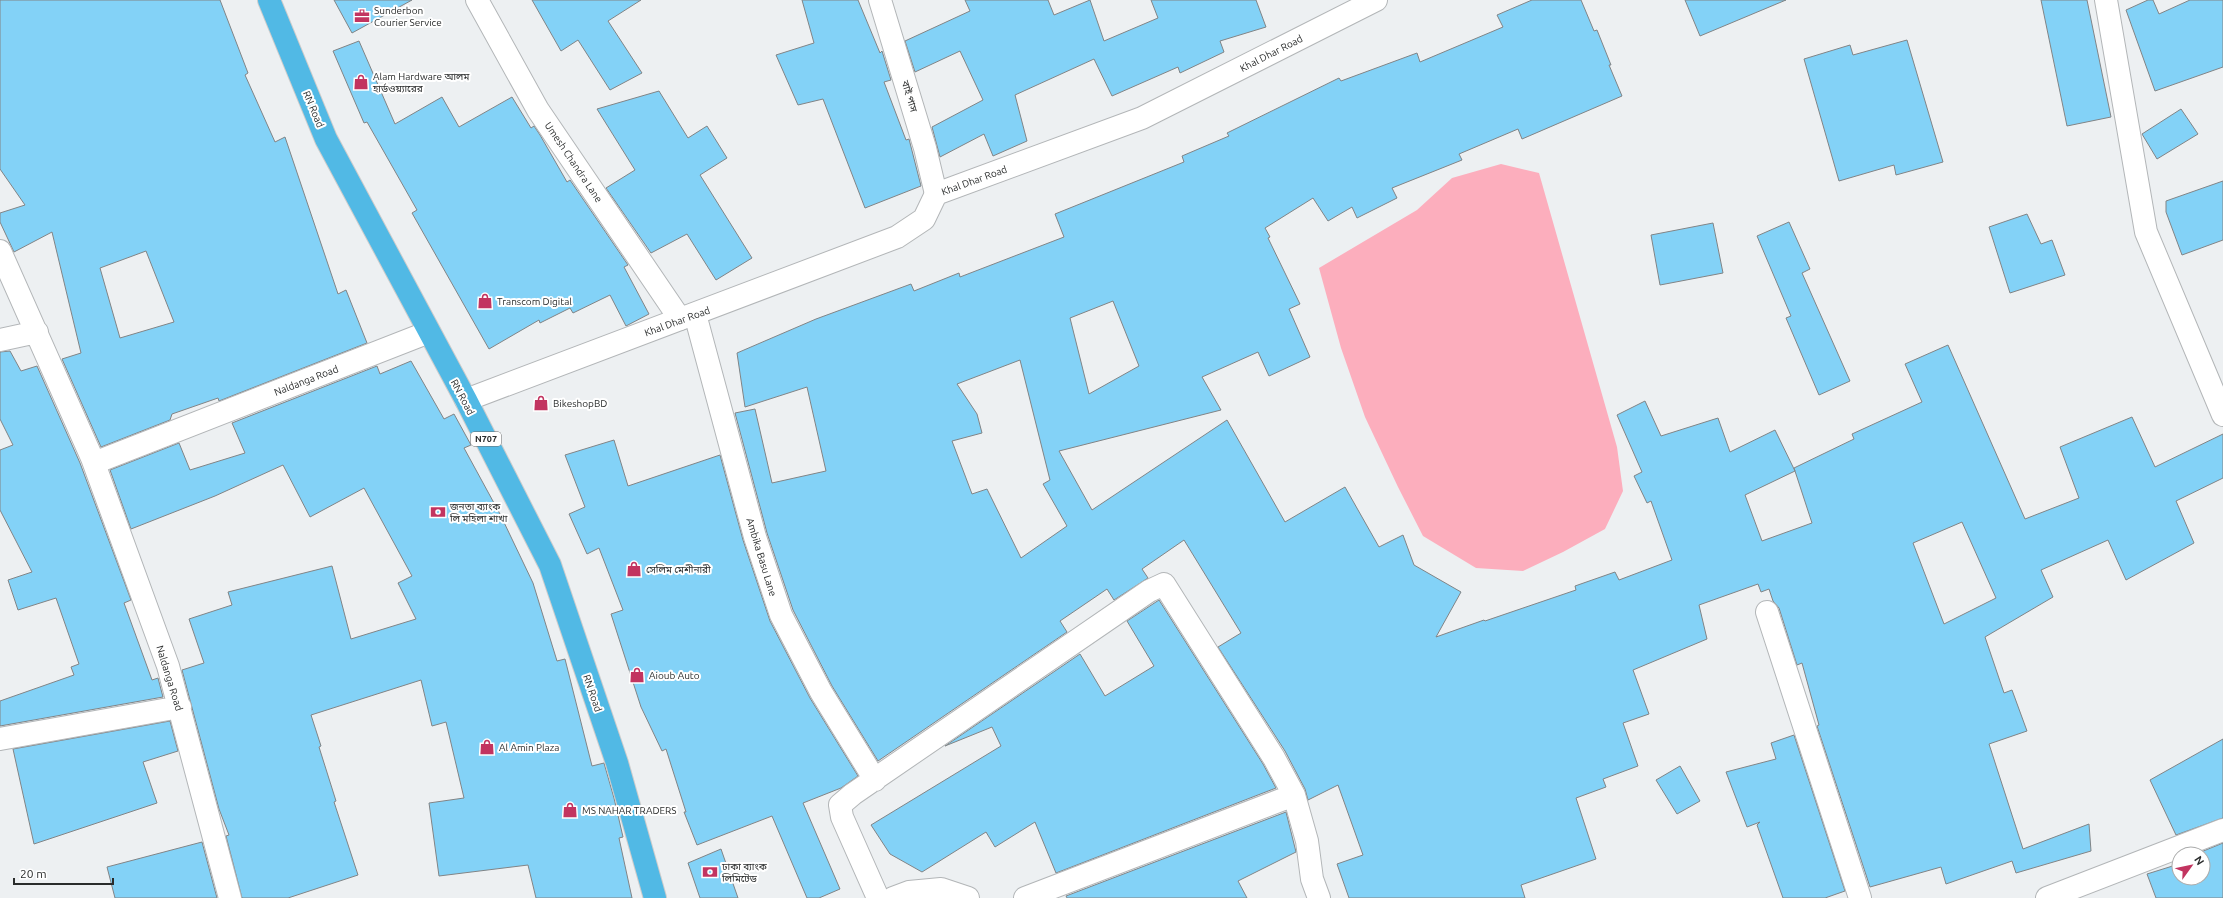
<svg xmlns="http://www.w3.org/2000/svg" width="2223" height="898" viewBox="0 0 2223 898" font-family="Ubuntu,'Noto Sans Bengali',sans-serif">
	<rect width="100%" height="100%" fill="#edf0f2"/>
	<path fill="#fcaebd" d="M 1501,164 L 1539,173 L 1617,447 L 1623,491 L 1605,529 L 1563,552 L 1523,571 L 1476,568 L 1423,536 L 1398,487 L 1365,417 L 1341,348 L 1319,268 L 1417,210 L 1452,178 Z"/>
	<path fill="#83d2f7" stroke="#818486" fill-rule="evenodd" d="M 0,0 L 220,0 L 248,73 L 245,75 L 275,142 L 285,137 L 338,294 L 346,290 L 367,343 L 219,401 L 218,398 L 172,414 L 170,420 L 101,447 L 62,359 L 81,353 L 52,232 L 14,252 L 0,222 L 0,213 L 25,205 L 0,169 ZM 146,251 L 174,322 L 120,338 L 100,268 Z
		M 334,0 L 412,0 L 352,33 Z
		M 532,0 L 641,0 L 608,21 L 642,73 L 610,90 L 578,40 L 561,51 Z
		M 802,0 L 858,0 L 880,53 L 882,51 L 891,80 L 884,82 L 906,140 L 909,139 L 921,186 L 865,208 L 823,99 L 798,105 L 776,55 L 814,43 Z
		M 965,0 L 1048,0 L 1054,15 L 1090,0 L 1104,41 L 1158,18 L 1151,0 L 1256,0 L 1266,27 L 1220,41 L 1224,52 L 1180,73 L 1178,67 L 1112,96 L 1094,59 L 1015,95 L 1027,141 L 993,156 L 984,134 L 940,157 L 932,127 L 983,100 L 960,51 L 915,72 L 905,41 L 970,11 Z
		M 1532,0 L 1581,0 L 1594,31 L 1597,30 L 1611,65 L 1609,65 L 1622,96 L 1522,139 L 1518,129 L 1459,154 L 1462,160 L 1392,188 L 1397,198 L 1357,218 L 1352,207 L 1328,221 L 1313,198 L 1265,228 L 1270,237 L 1268,238 L 1300,304 L 1289,309 L 1310,357 L 1269,376 L 1258,352 L 1202,377 L 1221,410 L 1059,451 L 1092,510 L 1227,420 L 1285,522 L 1345,487 L 1379,547 L 1403,535 L 1414,565 L 1461,592 L 1436,637 L 1484,620 L 1485,621 L 1576,590 L 1575,586 L 1615,572 L 1619,580 L 1672,560 L 1651,501 L 1647,503 L 1634,476 L 1642,472 L 1617,415 L 1645,401 L 1661,436 L 1718,418 L 1730,452 L 1775,430 L 1795,471 L 1745,495 L 1762,541 L 1812,523 L 1794,468 L 1854,439 L 1852,434 L 1922,402 L 1905,364 L 1948,345 L 2025,519 L 2079,498 L 2060,447 L 2132,417 L 2155,467 L 2223,434 L 2223,478 L 2176,501 L 2194,543 L 2126,580 L 2108,540 L 2041,570 L 2053,597 L 1985,637 L 2004,693 L 2012,690 L 2027,731 L 1989,744 L 2023,849 L 2089,824 L 2091,851 L 2016,873 L 2012,861 L 1946,884 L 1941,867 L 1870,887 L 1817,726 L 1819,725 L 1802,663 L 1797,665 L 1779,608 L 1773,601 L 1769,589 L 1761,592 L 1758,584 L 1699,605 L 1707,639 L 1633,670 L 1649,714 L 1623,723 L 1638,766 L 1603,779 L 1606,787 L 1576,798 L 1596,859 L 1521,885 L 1525,898 L 1349,898 L 1337,864 L 1363,855 L 1338,785 L 1308,800 L 1305,789 L 1285,751 L 1218,647 L 1241,633 L 1184,540 L 1142,569 L 1148,578 L 1114,600 L 1107,589 L 1060,621 L 1067,632 L 878,761 L 832,686 L 793,610 L 767,533 L 735,413 L 755,409 L 772,483 L 826,471 L 807,387 L 745,407 L 737,353 L 816,319 L 911,284 L 914,291 L 959,273 L 960,277 L 1064,237 L 1055,214 L 1184,162 L 1182,156 L 1229,136 L 1227,133 L 1339,78 L 1341,81 L 1417,53 L 1420,62 L 1503,27 L 1497,15 ZM 1113,301 L 1139,366 L 1089,394 L 1070,318 ZM 1020,360 L 1050,480 L 1043,484 L 1067,526 L 1021,558 L 987,489 L 972,494 L 952,441 L 982,433 L 977,414 L 957,384 ZM 1962,522 L 1996,598 L 1944,624 L 1913,543 Z
		M 1685,0 L 1786,0 L 1700,36 Z
		M 2041,0 L 2087,0 L 2111,117 L 2067,126 Z
		M 2148,0 L 2153,0 L 2159,14 L 2190,0 L 2223,0 L 2223,67 L 2155,91 L 2126,10 Z
		M 1907,40 L 1943,162 L 1896,175 L 1894,165 L 1839,181 L 1804,59 L 1850,45 L 1853,55 Z
		M 359,41 L 395,124 L 442,97 L 459,127 L 512,97 L 531,128 L 534,126 L 540,135 L 567,182 L 570,180 L 628,265 L 624,267 L 649,314 L 626,326 L 610,295 L 573,313 L 570,308 L 540,323 L 539,320 L 489,349 L 412,213 L 417,210 L 367,122 L 364,123 L 333,51 Z
		M 659,91 L 688,138 L 707,126 L 727,158 L 700,175 L 752,258 L 716,280 L 687,234 L 651,253 L 606,188 L 635,170 L 597,109 Z
		M 2181,109 L 2198,134 L 2157,159 L 2142,134 Z
		M 2223,181 L 2223,240 L 2182,255 L 2166,212 L 2166,201 Z
		M 2027,214 L 2041,244 L 2052,240 L 2065,275 L 2010,293 L 1989,227 Z
		M 1789,222 L 1810,269 L 1802,273 L 1850,381 L 1819,395 L 1786,318 L 1791,316 L 1757,236 Z
		M 1713,223 L 1723,273 L 1660,285 L 1651,235 Z
		M 10,351 L 21,371 L 37,366 L 80,463 L 131,600 L 124,603 L 152,680 L 158,678 L 163,697 L 0,726 L 0,701 L 74,675 L 71,667 L 79,664 L 56,598 L 18,610 L 8,580 L 32,572 L 0,510 L 0,450 L 13,445 L 0,419 L 0,352 Z
		M 411,361 L 444,419 L 454,414 L 471,445 L 464,448 L 500,514 L 533,583 L 557,661 L 565,659 L 592,766 L 604,763 L 614,798 L 623,837 L 619,838 L 632,898 L 536,898 L 528,865 L 439,876 L 429,803 L 464,798 L 446,722 L 432,726 L 421,680 L 311,715 L 321,746 L 319,747 L 336,801 L 334,802 L 358,875 L 288,898 L 242,898 L 226,836 L 229,835 L 219,809 L 182,670 L 204,663 L 189,619 L 232,605 L 228,592 L 332,566 L 351,639 L 416,619 L 398,583 L 412,576 L 364,488 L 310,517 L 283,465 L 215,496 L 131,529 L 110,470 L 179,443 L 190,470 L 245,453 L 232,423 L 377,366 L 380,374 Z
		M 614,440 L 628,486 L 720,455 L 743,540 L 770,621 L 810,698 L 858,776 L 841,788 L 803,803 L 840,889 L 819,898 L 807,898 L 772,816 L 697,845 L 684,812 L 686,812 L 666,749 L 662,751 L 641,707 L 611,614 L 623,610 L 599,548 L 587,554 L 569,514 L 585,507 L 565,455 Z
		M 1159,600 L 1263,764 L 1276,788 L 1056,873 L 1035,822 L 995,847 L 986,832 L 922,872 L 890,854 L 871,825 L 1001,746 L 992,727 L 945,746 L 1080,654 L 1105,696 L 1154,666 L 1127,621 Z
		M 170,721 L 178,751 L 143,762 L 157,803 L 34,844 L 13,749 Z
		M 1794,735 L 1845,891 L 1825,898 L 1783,898 L 1757,825 L 1760,822 L 1747,827 L 1726,772 L 1776,759 L 1771,743 Z
		M 2223,739 L 2223,818 L 2176,835 L 2150,780 Z
		M 1680,766 L 1700,801 L 1677,814 L 1656,780 Z
		M 1286,812 L 1296,852 L 1238,881 L 1247,898 L 1067,898 L 1066,896 Z
		M 202,842 L 217,898 L 115,898 L 107,867 Z
		M 2223,843 L 2223,898 L 2156,898 L 2147,874 L 2179,864 L 2179,878 L 2203,878 L 2203,854 L 2196,854 Z
		M 721,849 L 738,898 L 700,898 L 688,863 Z"/>
	<g fill="none" stroke-linecap="round" stroke-linejoin="round">
		<g stroke="#b3b6b8" stroke-width="24">
			<path id="street" d="M 477,0 L 538,110 L 680,319
				M 880,0 L 925,148 L 936,194
				M 2106,0 L 2146,232 L 2223,415
				M 0,251 L 92,458 L 168,666 L 230,898
				M 695,314 L 755,537 L 781,615 L 821,692 L 875,780
				M 0,340 L 37,332
				M 94,463 L 429,332
				M 1767,612 L 1860,898
				M 0,739 L 180,707
				M 878,898 L 842,817 L 840,805 L 853,794 L 1149,591 L 1164,584 L 1274,758 L 1294,795 L 1307,841 L 1312,879 L 1319,898
				M 893,898 L 909,892 L 941,889 L 968,898
				M 1025,898 L 1294,795
				M 2047,898 L 2223,830"/>
		</g>
		<g stroke="#b3b6b8" stroke-width="24">
			<path id="secondary" d="M 466,400 L 897,237 L 924,219 L 936,194 L 1142,118 L 1376,0"/>
		</g>
		<g stroke="#ccc" stroke-width="24">
			<path id="highway" d="M 269,0 L 326,139 L 466,400 L 550,565 L 617,763 L 655,898"/>
		</g>
		<use href="#street" stroke="#fff" stroke-width="22"/>
		<use href="#secondary" stroke="#fff" stroke-width="22"/>
		<use href="#highway" stroke="#51b9e5" stroke-width="22"/>
	</g>
	<defs>
		<g id="office-bare" transform="scale(1.2)"><path d="M-6-3h4V-5.5h4V-3h4V5H-6ZM-1-4.5V-3h2v-1.5ZM-6 0V1H6V0Z" fill="#c23460" stroke="#fff" stroke-width="2.5" paint-order="stroke"/></g>
		<g id="shop-bare" transform="scale(1.2)"><path d="M-5-2.5h2.3a2.7 3.5 0 0 1 5.4 0H5L5.5 6h-11ZM-1.5-2.5h3a1.5 2.3 0 0 0-3 0Z" fill="#c23460" stroke="#fff" stroke-width="2.5" paint-order="stroke"/></g>
		<g id="bank-bare" transform="scale(1.2)"><path d="M-6-4H6V4H-6ZM0-2.3a2.3 2.3 0 1 0 0 4.6a2.3 2.3 0 1 0 0-4.6Z" fill="#c23460" stroke="#fff" stroke-width="2.5" paint-order="stroke"/></g>
	</defs>
	<g fill-rule="evenodd">
		<use href="#office-bare" x="362" y="16"/>
		<use href="#shop-bare" x="361" y="82"/>
		<use href="#shop-bare" x="485" y="301"/>
		<use href="#shop-bare" x="541" y="403"/>
		<use href="#bank-bare" x="438" y="512"/>
		<use href="#shop-bare" x="634" y="569"/>
		<use href="#shop-bare" x="637" y="675"/>
		<use href="#shop-bare" x="487" y="747"/>
		<use href="#shop-bare" x="570" y="810"/>
		<use href="#bank-bare" x="710" y="872"/>
	</g>
	<g text-anchor="middle" stroke-width="4" stroke-linejoin="round" paint-order="stroke">
		<rect fill="#fff" stroke="#6a6b6b" stroke-width="1" x="471" y="432" width="30" height="14" rx="3"/>
		<g font-size="9" font-weight="bold" fill="#2a2c2c">
			<text x="486" y="442">N707</text>
		</g>
		<g font-size="10" fill="#2a2c2c" stroke="#fff" text-anchor="start">
			<text x="374" y="14">Sunderbon<tspan x="374" dy="12">Courier Service</tspan></text>
			<text x="373" y="80">Alam Hardware আলম<tspan x="373" dy="12">হার্ডওয়্যারের</tspan></text>
			<text x="497" y="305">Transcom Digital</text>
			<text x="553" y="407">BikeshopBD</text>
			<text x="450" y="510">জনতা ব্যাংক<tspan x="450" dy="12">লি মহিলা শাখা</tspan></text>
			<text x="646" y="573">সেলিম মেশীনারী</text>
			<text x="649" y="679">Aioub Auto</text>
			<text x="499" y="751">Al Amin Plaza</text>
			<text x="582" y="814">MS NAHAR TRADERS</text>
			<text x="722" y="870">ঢাকা ব্যাংক<tspan x="722" dy="12">লিমিটেড</tspan></text>
		</g>
		<g font-size="10" fill="#2a2c2c" stroke="#fff">
			<text transform="translate(1271 53) rotate(-27)" y="4">Khal Dhar Road</text>
			<text transform="translate(910 96) rotate(73)" y="4">বাই পাস</text>
			<text transform="translate(314 109) rotate(67)" y="4">RN Road</text>
			<text transform="translate(574 162) rotate(56)" y="4">Umesh Chandra Lane</text>
			<text transform="translate(974 180) rotate(-20)" y="4">Khal Dhar Road</text>
			<text transform="translate(677 321) rotate(-20)" y="4">Khal Dhar Road</text>
			<text transform="translate(306 380) rotate(-21)" y="4">Naldanga Road</text>
			<text transform="translate(463 397) rotate(62)" y="4">RN Road</text>
			<text transform="translate(762 557) rotate(73)" y="4">Ambika Basu Lane</text>
			<text transform="translate(170 678) rotate(73)" y="4">Naldanga Road</text>
			<text transform="translate(593 693) rotate(71)" y="4">RN Road</text>
		</g>
	</g>
	<g transform="translate(2191 866) rotate(57)"><circle r="19" fill="#ffffff" stroke="#aaabab"/>
	<path d="M0-3L7 15L0 10L-7 15Z" fill="#c23460"/>
	<text y="-6" font-size="11" font-weight="bold" text-anchor="middle" fill="#2a2c2c">N</text>
	</g>
	<path d="M14 878v6h99v-6" fill="none" stroke="#2a2c2c" stroke-width="2"/>
	<text x="20" y="878" font-size="12" fill="#2a2c2c" stroke="#ffffff" stroke-width="3" paint-order="stroke">20 m</text>
</svg>
